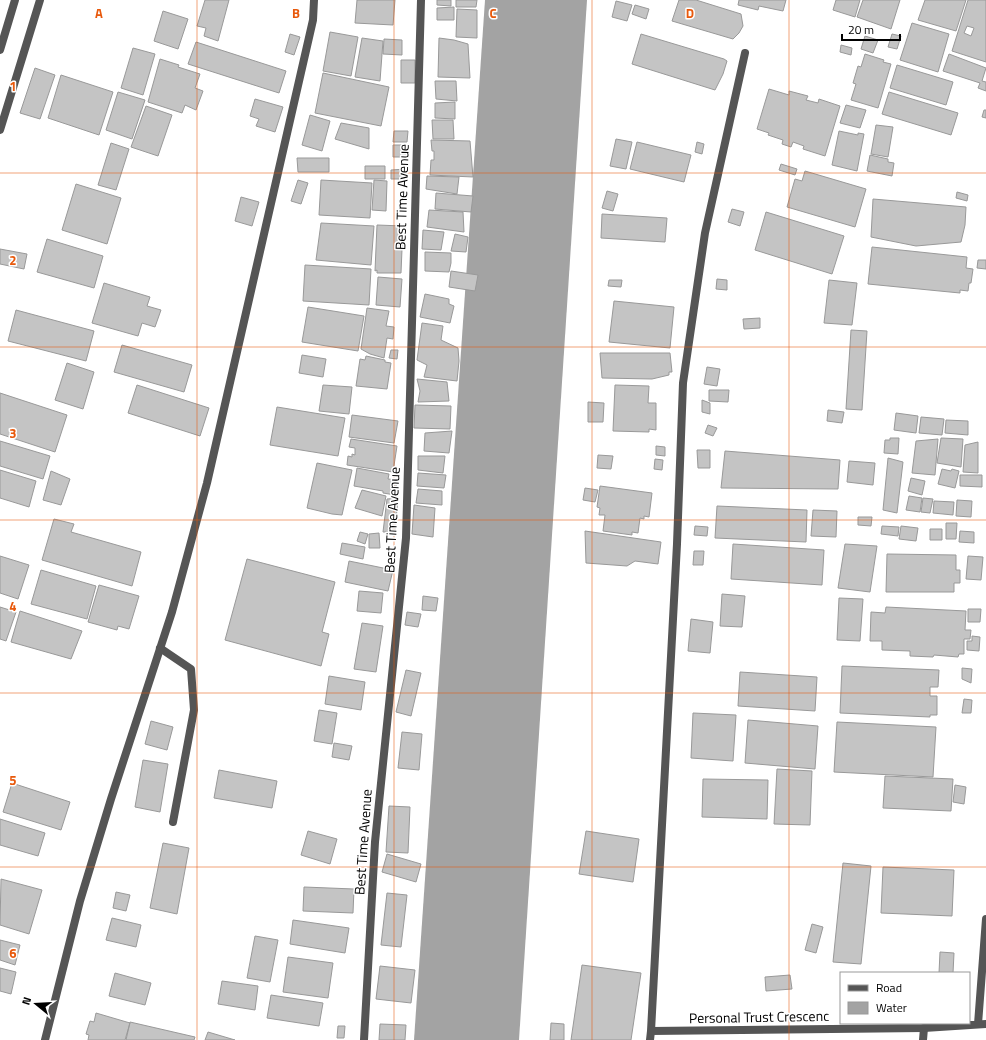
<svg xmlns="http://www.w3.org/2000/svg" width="986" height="1040" viewBox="0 0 986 1040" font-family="'Titillium Web',sans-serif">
	<rect width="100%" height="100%" fill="#fff"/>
	<path fill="#a3a3a3" d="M 485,0 L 587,0 L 519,1040 L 414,1040 Z"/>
	<path fill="#c4c4c4" stroke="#999" fill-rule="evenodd" d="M 205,0 L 229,0 L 218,41 L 204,36 L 206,28 L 197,26 Z
		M 357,0 L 395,0 L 393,25 L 355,23 Z
		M 437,0 L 451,0 L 451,6 L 437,5 Z
		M 456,0 L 477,0 L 476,7 L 456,7 Z
		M 679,0 L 696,0 L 741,14 L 743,26 L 739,33 L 733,39 L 672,21 Z
		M 739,0 L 786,0 L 783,11 L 759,6 L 758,10 L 738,5 Z
		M 836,0 L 860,0 L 855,17 L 833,10 Z
		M 863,0 L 900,0 L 891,29 L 857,17 Z
		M 925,0 L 966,0 L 956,31 L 918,20 Z
		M 968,0 L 986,0 L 986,62 L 952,51 ZM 967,26 L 974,28 L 971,36 L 964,33 Z
		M 616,1 L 632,5 L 627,21 L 612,17 Z
		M 635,5 L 649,9 L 646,19 L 632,14 Z
		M 454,7 L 454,20 L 437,20 L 437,8 Z
		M 457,9 L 477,10 L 477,38 L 456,37 Z
		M 163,11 L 188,19 L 178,49 L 154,41 Z
		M 912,23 L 949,34 L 938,72 L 900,60 Z
		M 330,32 L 358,37 L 351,76 L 323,71 Z
		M 290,34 L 300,37 L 294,55 L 285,52 Z
		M 641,34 L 724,59 L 727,61 L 723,74 L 715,90 L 632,64 Z
		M 892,34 L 901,36 L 897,49 L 888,47 Z
		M 865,36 L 878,40 L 873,53 L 861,49 Z
		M 362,38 L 383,41 L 380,81 L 355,77 Z
		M 439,38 L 454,40 L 468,44 L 470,78 L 438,77 Z
		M 384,39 L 402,40 L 402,55 L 383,54 Z
		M 196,42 L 286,71 L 279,93 L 188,64 Z
		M 841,45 L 852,48 L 851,55 L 840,52 Z
		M 133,48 L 155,54 L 143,95 L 121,88 Z
		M 865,54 L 884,60 L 883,62 L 891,64 L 878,108 L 851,100 L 856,84 L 853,83 L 858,66 L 861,67 Z
		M 949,54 L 986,68 L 982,81 L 986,82 L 986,91 L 978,88 L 980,83 L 943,71 Z
		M 160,59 L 179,65 L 178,67 L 200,74 L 195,88 L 203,91 L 196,110 L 185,105 L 182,113 L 148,102 Z
		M 401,60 L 415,60 L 415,83 L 401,83 Z
		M 897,65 L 953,82 L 946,105 L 890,88 Z
		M 35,68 L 55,75 L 40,119 L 20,113 Z
		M 323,73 L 389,87 L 381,126 L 315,113 Z
		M 61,75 L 113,92 L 99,135 L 48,118 Z
		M 435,81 L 456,81 L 457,101 L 436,99 Z
		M 769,89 L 789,95 L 789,91 L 808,96 L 806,100 L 818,103 L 819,99 L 840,106 L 825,156 L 803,149 L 804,146 L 793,142 L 791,147 L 782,144 L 783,140 L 768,135 L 769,133 L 757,129 Z
		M 118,92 L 145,100 L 132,139 L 106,130 Z
		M 889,92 L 958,113 L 951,135 L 882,114 Z
		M 255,99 L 283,107 L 275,132 L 256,126 L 259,119 L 250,116 Z
		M 455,102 L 455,119 L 435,118 L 435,103 Z
		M 846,105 L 866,110 L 860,128 L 840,123 Z
		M 146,106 L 172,115 L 158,156 L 131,147 Z
		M 984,110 L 986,110 L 986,118 L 982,117 Z
		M 310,115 L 330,121 L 322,151 L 302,145 Z
		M 432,120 L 453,120 L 454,139 L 433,139 Z
		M 341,123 L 369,128 L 369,149 L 335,139 Z
		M 876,125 L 893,127 L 888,157 L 871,154 Z
		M 394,131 L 408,131 L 407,142 L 393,142 Z
		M 839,131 L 858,135 L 858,133 L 864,134 L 857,171 L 832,165 Z
		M 616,139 L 632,142 L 626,169 L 610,166 Z
		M 431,140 L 470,141 L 473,177 L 430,175 L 431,160 L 434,160 L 434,151 L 432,151 Z
		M 637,142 L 691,155 L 684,182 L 630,169 Z
		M 697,142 L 704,144 L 702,154 L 695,152 Z
		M 111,143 L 129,149 L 116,190 L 98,185 Z
		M 393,145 L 408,145 L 408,157 L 393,157 Z
		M 870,155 L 888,159 L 888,162 L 894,163 L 892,176 L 867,171 Z
		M 297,158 L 329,158 L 329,172 L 298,172 Z
		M 781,164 L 797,169 L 795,175 L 779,170 Z
		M 365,166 L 385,166 L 385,179 L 365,179 Z
		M 406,169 L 406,179 L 391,179 L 391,170 Z
		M 805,171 L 866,189 L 855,227 L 787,207 L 795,179 L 802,181 Z
		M 427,176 L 459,177 L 457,194 L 426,189 Z
		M 298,180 L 308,183 L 301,204 L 291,201 Z
		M 321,180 L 372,183 L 370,218 L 319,215 Z
		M 374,180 L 387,181 L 386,211 L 372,210 Z
		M 76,184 L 121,198 L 107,244 L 62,230 Z
		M 607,191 L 618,194 L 613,211 L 602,208 Z
		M 957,192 L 968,195 L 967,201 L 956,198 Z
		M 436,193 L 473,196 L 471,212 L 435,209 Z
		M 241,197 L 259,202 L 252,226 L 235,221 Z
		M 873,199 L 966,207 L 965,225 L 961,242 L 916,246 L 871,237 Z
		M 732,209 L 744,212 L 740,226 L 728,222 Z
		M 429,210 L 463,212 L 464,232 L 427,227 Z
		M 766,212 L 844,236 L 832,274 L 755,250 Z
		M 602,214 L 667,218 L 665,242 L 601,238 Z
		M 321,223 L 374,226 L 371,265 L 316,260 Z
		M 377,225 L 403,226 L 401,273 L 377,273 L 377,270 L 375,271 Z
		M 423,230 L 444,232 L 441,250 L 422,249 Z
		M 455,234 L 468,237 L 466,252 L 451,251 Z
		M 47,239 L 103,256 L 94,288 L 37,272 Z
		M 872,247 L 967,257 L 966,268 L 973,269 L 971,283 L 969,283 L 968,291 L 960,290 L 960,293 L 868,284 Z
		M 0,249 L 27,254 L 24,269 L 0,264 Z
		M 425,252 L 451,253 L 451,263 L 449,272 L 425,271 Z
		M 978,260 L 986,260 L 986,269 L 977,268 Z
		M 305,265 L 371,269 L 369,305 L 303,301 Z
		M 451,271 L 478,275 L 475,291 L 449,287 Z
		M 378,277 L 402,279 L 400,307 L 376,305 Z
		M 717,279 L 727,280 L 727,290 L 716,289 Z
		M 609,280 L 622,280 L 621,287 L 608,286 Z
		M 829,280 L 857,283 L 852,325 L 824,323 Z
		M 104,283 L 150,297 L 147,306 L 161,310 L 155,327 L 142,323 L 138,336 L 92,323 Z
		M 425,294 L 449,299 L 449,304 L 454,306 L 450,323 L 420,317 Z
		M 614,301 L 674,307 L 670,348 L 609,342 Z
		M 308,307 L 364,316 L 358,351 L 302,342 Z
		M 367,308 L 389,311 L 386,326 L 394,327 L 393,339 L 387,338 L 384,358 L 370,354 L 361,349 Z
		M 16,310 L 94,331 L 86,361 L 8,341 Z
		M 760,318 L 760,328 L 744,329 L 743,319 Z
		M 422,323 L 443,326 L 441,340 L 458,348 L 459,361 L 457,381 L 424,377 L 427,365 L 417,360 Z
		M 851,330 L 867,331 L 862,410 L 846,409 Z
		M 122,345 L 192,365 L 184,392 L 114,372 Z
		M 391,350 L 398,350 L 397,359 L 389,358 Z
		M 600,353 L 670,353 L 672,372 L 669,372 L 669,375 L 652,379 L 602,378 Z
		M 302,355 L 326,359 L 323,377 L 299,373 Z
		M 366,356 L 385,360 L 385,362 L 391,363 L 387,389 L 356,386 L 360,359 L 365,360 Z
		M 67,363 L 94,372 L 83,409 L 55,400 Z
		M 707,367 L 720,369 L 717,386 L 704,384 Z
		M 417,379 L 447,382 L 449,401 L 418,402 L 420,391 Z
		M 137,385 L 209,408 L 200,436 L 128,413 Z
		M 323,385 L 352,387 L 349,414 L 319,411 Z
		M 615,385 L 649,386 L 648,403 L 656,403 L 656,430 L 649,429 L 649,432 L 613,431 Z
		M 709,390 L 729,390 L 728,402 L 709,401 Z
		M 0,393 L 67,415 L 55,452 L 0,434 Z
		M 702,400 L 710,403 L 710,414 L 702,412 Z
		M 588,402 L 604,403 L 603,422 L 588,422 Z
		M 415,405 L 451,406 L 450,429 L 414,428 Z
		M 277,407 L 345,418 L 338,456 L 270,445 Z
		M 828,410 L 844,412 L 842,423 L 827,421 Z
		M 896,413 L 918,416 L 916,433 L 894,430 Z
		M 352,415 L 398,421 L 394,443 L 349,437 Z
		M 921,417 L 944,419 L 942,435 L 919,433 Z
		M 946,420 L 968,421 L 968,435 L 945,433 Z
		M 708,425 L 717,428 L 713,436 L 705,433 Z
		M 452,431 L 449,453 L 424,451 L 425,433 Z
		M 890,438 L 899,438 L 898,454 L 884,453 L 885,440 L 890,440 Z
		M 941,438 L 963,439 L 961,467 L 937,463 Z
		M 351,439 L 397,446 L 393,472 L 347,465 L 348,456 L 352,457 L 352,454 L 355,455 L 355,448 L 349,447 Z
		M 938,439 L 935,475 L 912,473 L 916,441 Z
		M 0,441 L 50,456 L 43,479 L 0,466 Z
		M 978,442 L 978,473 L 963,472 L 965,445 Z
		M 656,446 L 665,447 L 665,456 L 656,455 Z
		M 697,450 L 710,450 L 710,468 L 698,468 Z
		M 725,451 L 840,460 L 838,489 L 721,488 Z
		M 598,455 L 613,456 L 611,469 L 597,468 Z
		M 418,456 L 445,456 L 443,473 L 418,470 Z
		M 888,458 L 903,462 L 897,513 L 883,510 Z
		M 655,459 L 663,460 L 662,470 L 654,469 Z
		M 849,461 L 875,463 L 873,485 L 847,482 Z
		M 317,463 L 352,470 L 342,515 L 332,514 L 307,508 Z
		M 357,468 L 389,474 L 388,479 L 397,480 L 395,495 L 383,493 L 383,491 L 354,486 Z
		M 942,469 L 951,471 L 952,469 L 959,471 L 955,488 L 938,484 Z
		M 0,470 L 36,481 L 29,507 L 0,498 Z
		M 51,471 L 70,479 L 61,505 L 43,500 Z
		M 418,473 L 446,475 L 444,488 L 417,486 Z
		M 960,475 L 982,475 L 982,487 L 960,486 Z
		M 911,478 L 925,481 L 922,495 L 908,491 Z
		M 600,486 L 652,493 L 649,517 L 644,516 L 644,519 L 640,518 L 638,533 L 632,532 L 632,535 L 603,531 L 605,515 L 599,515 L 600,508 L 597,507 Z
		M 585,488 L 598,490 L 595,502 L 583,500 Z
		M 418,489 L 442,491 L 442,505 L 416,503 Z
		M 362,490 L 386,496 L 382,516 L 355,508 Z
		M 909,496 L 922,498 L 920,512 L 906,510 Z
		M 398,498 L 395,532 L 383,532 L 387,499 Z
		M 923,498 L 933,499 L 930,513 L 921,512 Z
		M 957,500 L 972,501 L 971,517 L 956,516 Z
		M 934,501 L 954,502 L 953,515 L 933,513 Z
		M 414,505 L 435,508 L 433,537 L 412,534 Z
		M 717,506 L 807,510 L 806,542 L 715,538 Z
		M 813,510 L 837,511 L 836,537 L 811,536 Z
		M 858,517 L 872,517 L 871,526 L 858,525 Z
		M 54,519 L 74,524 L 71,532 L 141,552 L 132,586 L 42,560 Z
		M 946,523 L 957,523 L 956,539 L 946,539 Z
		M 695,526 L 708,527 L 707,536 L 694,535 Z
		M 882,526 L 899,527 L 898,536 L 881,534 Z
		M 901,526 L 918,528 L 916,541 L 899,539 Z
		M 930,529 L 942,529 L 942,540 L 930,540 Z
		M 585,531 L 661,542 L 658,564 L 635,561 L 627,566 L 586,563 Z
		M 960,531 L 974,532 L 974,543 L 959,542 Z
		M 360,532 L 368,534 L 365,544 L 357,541 Z
		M 379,533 L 380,548 L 369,548 L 369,534 Z
		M 342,543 L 365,547 L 363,559 L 340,554 Z
		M 733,544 L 824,550 L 822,585 L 731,579 Z
		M 845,544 L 877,546 L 870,592 L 838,588 Z
		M 694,551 L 704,551 L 703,565 L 693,565 Z
		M 887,554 L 956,555 L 956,570 L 960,570 L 960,583 L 954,583 L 954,592 L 886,592 Z
		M 0,556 L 29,565 L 18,599 L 0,593 Z
		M 968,556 L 983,557 L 981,580 L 966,579 Z
		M 247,559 L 335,582 L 322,632 L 329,634 L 321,666 L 225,640 Z
		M 349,561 L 393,570 L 388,591 L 345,582 Z
		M 41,570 L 96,586 L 87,619 L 31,604 Z
		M 99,585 L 139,596 L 129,629 L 118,626 L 117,630 L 88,622 Z
		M 359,591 L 383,593 L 381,613 L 357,611 Z
		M 722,594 L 745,596 L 742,627 L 720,626 Z
		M 423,596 L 438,598 L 436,611 L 422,610 Z
		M 839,598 L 863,599 L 860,641 L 837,640 Z
		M 0,607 L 16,612 L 6,641 L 0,639 Z
		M 886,607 L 966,611 L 965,630 L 971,630 L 970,639 L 964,639 L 964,654 L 959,654 L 958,657 L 934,655 L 933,657 L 910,656 L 910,651 L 882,650 L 882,641 L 870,641 L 871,612 L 885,613 Z
		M 968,609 L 981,609 L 980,622 L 968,622 Z
		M 20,611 L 82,631 L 71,659 L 11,642 Z
		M 407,612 L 421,614 L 418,627 L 405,625 Z
		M 691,619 L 713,622 L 710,653 L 688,651 Z
		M 362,623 L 383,626 L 376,672 L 354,669 Z
		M 972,636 L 980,637 L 979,651 L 967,650 L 967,641 L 972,641 Z
		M 842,666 L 939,670 L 938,687 L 930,687 L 930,696 L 937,696 L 937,715 L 930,715 L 930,717 L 840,713 Z
		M 962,668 L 972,669 L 971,683 L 962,679 Z
		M 406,670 L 421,673 L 411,716 L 396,712 Z
		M 740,672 L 817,677 L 815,711 L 738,706 Z
		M 329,676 L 365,682 L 361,710 L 325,704 Z
		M 964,699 L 972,700 L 971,713 L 962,713 Z
		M 319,710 L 337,713 L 332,744 L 314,741 Z
		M 693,713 L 736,715 L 733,761 L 691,758 Z
		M 748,720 L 818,726 L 815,769 L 745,763 Z
		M 151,721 L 173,727 L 167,750 L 145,744 Z
		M 837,722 L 936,727 L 933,777 L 834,772 Z
		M 402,732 L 422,734 L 419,770 L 398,768 Z
		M 334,743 L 352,746 L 349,760 L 332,757 Z
		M 143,760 L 168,764 L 160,812 L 135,807 Z
		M 777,769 L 812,771 L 810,825 L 774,824 Z
		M 219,770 L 277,781 L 272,808 L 214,798 Z
		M 885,776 L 953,779 L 951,811 L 883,808 Z
		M 703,779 L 768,780 L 767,819 L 702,817 Z
		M 12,783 L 70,802 L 61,830 L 3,812 Z
		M 955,785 L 966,787 L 964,804 L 953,802 Z
		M 389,806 L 410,807 L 408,853 L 386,852 Z
		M 0,819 L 45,833 L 38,856 L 0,845 Z
		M 308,831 L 337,839 L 330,864 L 301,855 Z
		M 586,831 L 639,839 L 633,882 L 579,874 Z
		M 163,843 L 189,848 L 177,914 L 150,908 Z
		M 387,854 L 421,864 L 416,882 L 382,872 Z
		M 843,863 L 871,866 L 861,964 L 833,962 Z
		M 883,867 L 954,870 L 952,916 L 881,913 Z
		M 1,879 L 42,890 L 29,934 L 0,925 Z
		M 304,887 L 354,889 L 353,913 L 303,911 Z
		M 116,892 L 130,895 L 126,911 L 113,908 Z
		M 387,893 L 407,895 L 401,947 L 381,945 Z
		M 112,918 L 141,925 L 136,947 L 106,940 Z
		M 293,920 L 349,928 L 345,953 L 290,944 Z
		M 812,924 L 823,927 L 816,953 L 805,950 Z
		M 255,936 L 278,940 L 270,982 L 247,978 Z
		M 0,940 L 20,945 L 15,965 L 0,960 Z
		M 940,952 L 954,953 L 953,973 L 939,973 Z
		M 288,957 L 333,963 L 328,998 L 283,992 Z
		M 582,965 L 641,973 L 631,1040 L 571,1040 Z
		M 380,966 L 415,970 L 411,1003 L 376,999 Z
		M 0,968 L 16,972 L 11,994 L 0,991 Z
		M 115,973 L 151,983 L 145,1005 L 109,996 Z
		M 790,975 L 792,989 L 766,991 L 765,977 Z
		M 222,981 L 258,986 L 255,1010 L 218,1004 Z
		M 271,995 L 323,1003 L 319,1026 L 267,1018 Z
		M 96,1013 L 130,1023 L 125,1040 L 88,1040 L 89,1035 L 86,1034 L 90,1021 L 94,1022 Z
		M 130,1022 L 195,1037 L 194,1040 L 126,1040 Z
		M 551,1023 L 564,1024 L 564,1040 L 550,1040 Z
		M 380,1024 L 406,1025 L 405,1040 L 379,1040 Z
		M 338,1026 L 345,1026 L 344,1038 L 337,1038 Z
		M 208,1032 L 235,1040 L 205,1040 Z"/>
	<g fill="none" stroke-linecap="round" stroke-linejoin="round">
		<path stroke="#555" stroke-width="8" d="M 160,648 L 191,669 L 194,710 L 173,822
			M 923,1040 L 924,1028"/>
		<path stroke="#555" stroke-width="8" d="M 0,50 L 15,0
			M 0,130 L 40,0
			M 978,1024 L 986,919
			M 651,1031 L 924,1028 L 986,1024
			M 45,1040 L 80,901 L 111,799 L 172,612 L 207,483 L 313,20 L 314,0
			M 364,1040 L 375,842 L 406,538 L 421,0
			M 650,1040 L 651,1031 L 677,544 L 683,383 L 705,233 L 745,53"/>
	</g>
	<path fill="none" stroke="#e8590c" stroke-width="1" stroke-opacity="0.55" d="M 197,0 L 197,1040M 394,0 L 394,1040M 592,0 L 592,1040M 789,0 L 789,1040M 0,173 L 986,173M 0,347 L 986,347M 0,520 L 986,520M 0,693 L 986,693M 0,867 L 986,867"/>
	<g text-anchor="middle" stroke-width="3" stroke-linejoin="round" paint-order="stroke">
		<g font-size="14" fill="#000" stroke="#fff">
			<text transform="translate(402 197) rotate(-88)" y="5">Best Time Avenue</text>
			<text transform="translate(392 520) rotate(-87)" y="5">Best Time Avenue</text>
			<text transform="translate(363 842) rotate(-86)" y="5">Best Time Avenue</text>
			<text transform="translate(759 1017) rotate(-1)" y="5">Personal Trust Crescenc</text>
		</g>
	</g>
	<g font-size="13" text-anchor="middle" font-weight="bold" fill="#e8590c" stroke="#fff" stroke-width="3" stroke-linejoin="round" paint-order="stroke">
		<text x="99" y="18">A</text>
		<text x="296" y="18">B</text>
		<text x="493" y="18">C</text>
		<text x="690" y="18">D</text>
		<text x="13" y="91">1</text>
		<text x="13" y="265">2</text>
		<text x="13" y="438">3</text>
		<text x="13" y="611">4</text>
		<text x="13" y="785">5</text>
		<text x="13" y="958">6</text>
	</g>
	<rect x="840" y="972" width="130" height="52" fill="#ffffff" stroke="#999999"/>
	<rect x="848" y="985" width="20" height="6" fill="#555555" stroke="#999999"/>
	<text x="876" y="992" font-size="12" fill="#000000">Road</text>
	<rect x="848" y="1002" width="20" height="12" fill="#a3a3a3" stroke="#999999"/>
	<text x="876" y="1012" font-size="12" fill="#000000">Water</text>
	<g transform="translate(36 1004) rotate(288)" stroke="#ffffff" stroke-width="3" paint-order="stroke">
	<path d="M0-3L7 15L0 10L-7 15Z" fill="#000000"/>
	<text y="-6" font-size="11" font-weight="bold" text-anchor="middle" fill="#000000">N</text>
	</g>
	<path d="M842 34v6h58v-6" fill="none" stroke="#000000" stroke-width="2"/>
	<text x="848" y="34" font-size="12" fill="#000000" stroke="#ffffff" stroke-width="3" paint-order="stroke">20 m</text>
</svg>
